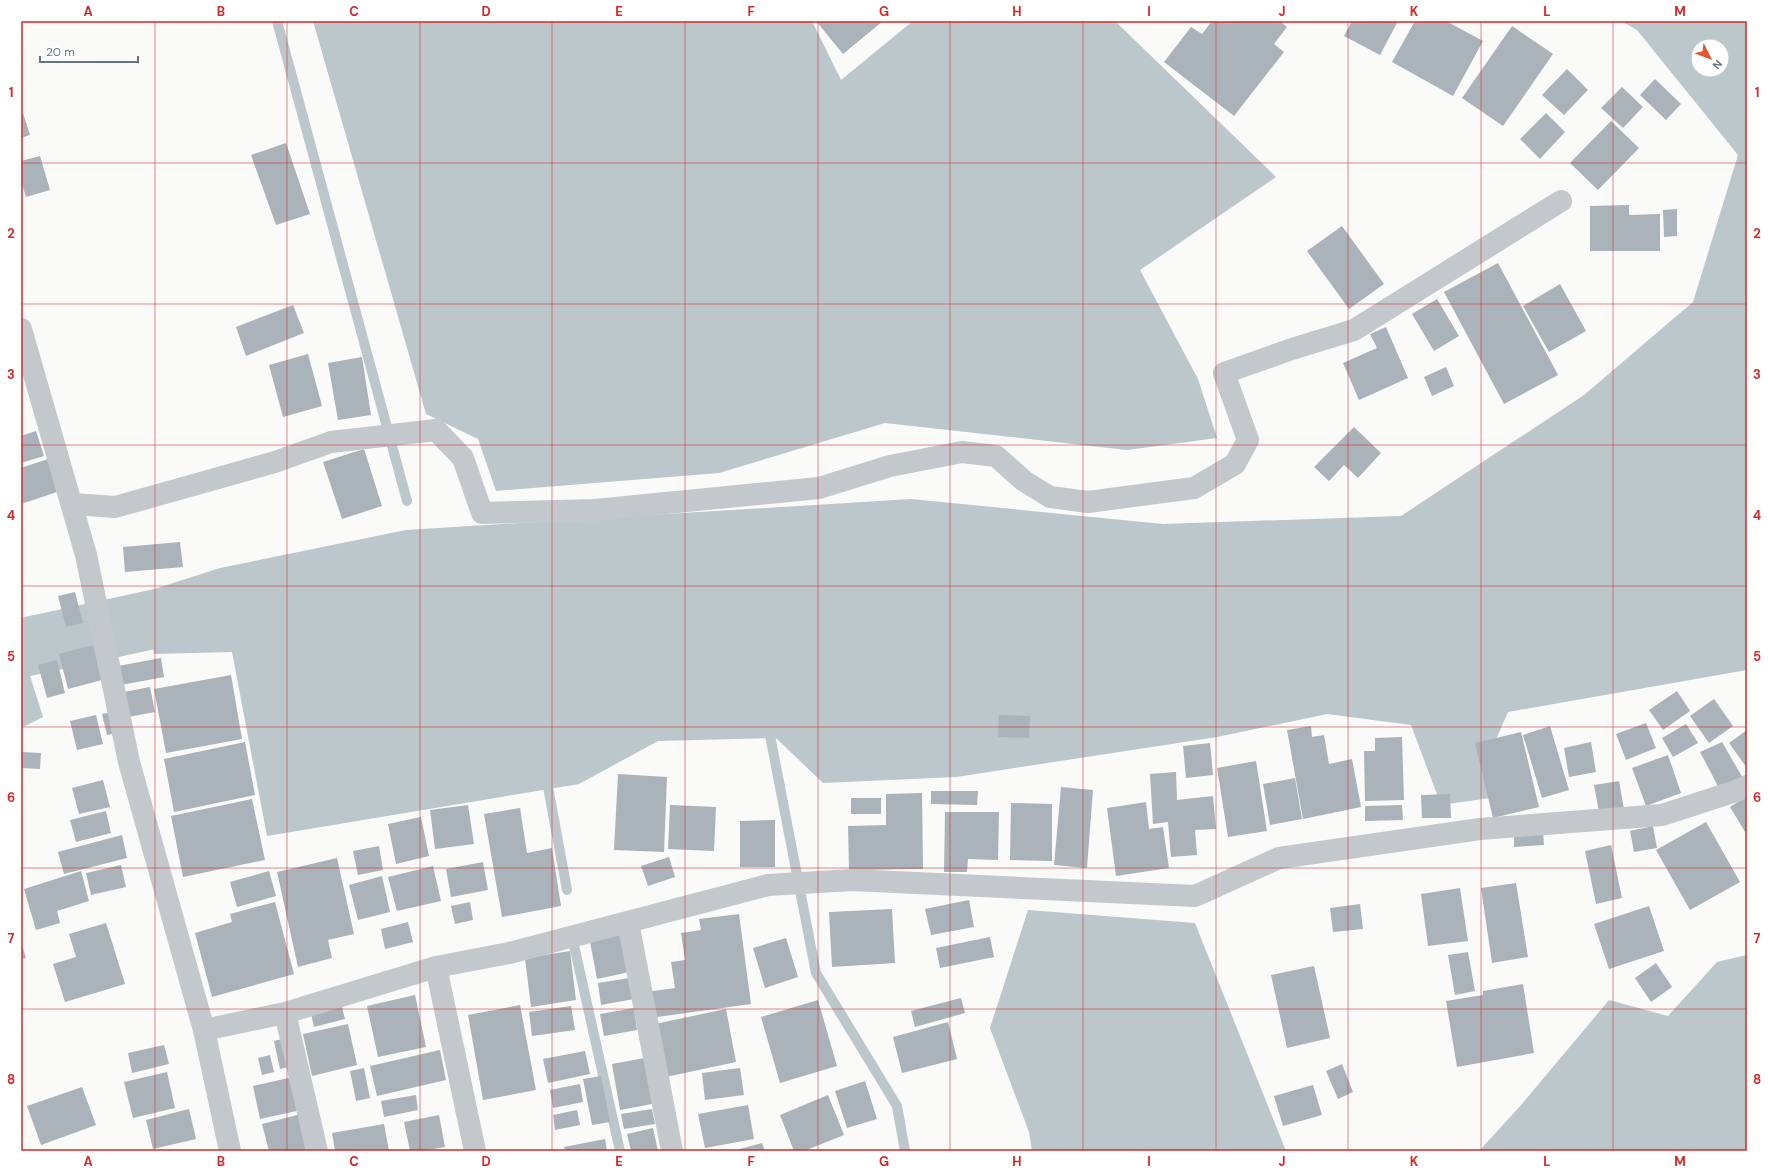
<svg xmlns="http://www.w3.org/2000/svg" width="1768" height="1172" viewBox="0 0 1768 1172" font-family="'DM Sans',sans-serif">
	<rect width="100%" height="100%" fill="#fafaf8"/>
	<path fill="#bbc7cb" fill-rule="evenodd" d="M 313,21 L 812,21 L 841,80 L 913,21 L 1115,21 L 1276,177 L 1140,270 L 1198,379 L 1217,438 L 1127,450 L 885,423 L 719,473 L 496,491 L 478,439 L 426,414 Z
		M 1621,21 L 1747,21 L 1747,670 L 1508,712 L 1494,744 L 1497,797 L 1441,805 L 1411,725 L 1327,714 L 1217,737 L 956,777 L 823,783 L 776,738 L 658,741 L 579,784 L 267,836 L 232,652 L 154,654 L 145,592 L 220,568 L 406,530 L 911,499 L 1163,524 L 1401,516 L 1584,395 L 1693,302 L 1738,155 L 1637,30 ZM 1698,46 L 1722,46 L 1722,70 L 1698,70 Z
		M 21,647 L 43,717 L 21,728 Z
		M 1028,910 L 1195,923 L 1286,1151 L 1032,1151 L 1029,1132 L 990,1028 Z
		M 1747,955 L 1747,1151 L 1479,1151 L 1522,1104 L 1609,1000 L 1668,1016 L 1717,962 Z"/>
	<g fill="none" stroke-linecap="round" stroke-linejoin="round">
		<path stroke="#bbc7cb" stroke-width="10" d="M 277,21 L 407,501
			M 768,725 L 816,973 L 897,1106 L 905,1151
			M 546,776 L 567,890
			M 573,941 L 620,1151"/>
		<path stroke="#bbc7cb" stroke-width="59" d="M 21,648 L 229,603"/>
	</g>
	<path fill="#aab3b9" d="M 816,21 L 883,21 L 843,54 Z
		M 1212,21 L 1280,21 L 1287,27 L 1274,44 L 1284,52 L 1234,116 L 1164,62 L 1191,27 L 1202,34 Z
		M 1352,21 L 1398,21 L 1380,55 L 1344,36 Z
		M 1415,21 L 1446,21 L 1483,41 L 1453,96 L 1392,62 Z
		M 1512,26 L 1553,54 L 1503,126 L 1462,98 Z
		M 1567,69 L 1588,90 L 1564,115 L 1542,95 Z
		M 1655,79 L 1681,104 L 1666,120 L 1640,95 Z
		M 1622,87 L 1643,107 L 1623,128 L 1601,108 Z
		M 23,113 L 30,135 L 21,138 L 21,114 Z
		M 1546,113 L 1565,132 L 1540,159 L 1520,139 Z
		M 1611,121 L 1639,148 L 1598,190 L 1570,163 Z
		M 286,143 L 310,214 L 276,225 L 251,155 Z
		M 40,156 L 50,190 L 26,197 L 21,181 L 21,161 Z
		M 1629,205 L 1629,215 L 1660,214 L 1660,251 L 1590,251 L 1590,206 Z
		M 1677,209 L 1677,236 L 1664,237 L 1663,210 Z
		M 1342,226 L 1384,284 L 1349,309 L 1307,251 Z
		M 1498,263 L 1558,375 L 1504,404 L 1444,292 Z
		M 1560,284 L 1586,331 L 1549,352 L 1523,306 Z
		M 1437,299 L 1459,336 L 1434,351 L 1412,314 Z
		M 293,305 L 304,333 L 246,356 L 236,327 Z
		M 1386,327 L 1408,378 L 1359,400 L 1343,363 L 1377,348 L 1370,334 Z
		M 308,354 L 322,406 L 283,417 L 269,365 Z
		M 362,357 L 371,415 L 338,420 L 328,363 Z
		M 1446,367 L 1454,386 L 1432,396 L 1424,377 Z
		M 1354,427 L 1381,453 L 1358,478 L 1344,465 L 1329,481 L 1314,467 Z
		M 36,431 L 44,456 L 21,463 L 21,436 Z
		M 364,449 L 382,506 L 342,519 L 323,462 Z
		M 48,459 L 57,492 L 21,504 L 21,468 Z
		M 180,542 L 183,567 L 125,572 L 123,547 Z
		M 75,592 L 83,623 L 66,627 L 58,596 Z
		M 93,645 L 102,680 L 68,689 L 59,654 Z
		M 161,658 L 164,677 L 121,685 L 118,666 Z
		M 57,660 L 65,693 L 47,698 L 38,665 Z
		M 231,675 L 242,739 L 166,753 L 154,689 Z
		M 150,687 L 155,712 L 128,717 L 124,692 Z
		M 1677,691 L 1690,711 L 1663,730 L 1649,710 Z
		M 1714,699 L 1733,726 L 1709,743 L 1690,716 Z
		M 112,712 L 117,733 L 107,735 L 102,714 Z
		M 96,715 L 103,744 L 77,750 L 70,721 Z
		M 999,715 L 1030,716 L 1029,738 L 998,737 Z
		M 1646,723 L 1656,748 L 1626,760 L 1616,734 Z
		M 1686,724 L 1698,743 L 1673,757 L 1662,738 Z
		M 1311,726 L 1312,737 L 1324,735 L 1329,764 L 1352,759 L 1361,807 L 1303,819 L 1287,730 Z
		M 1550,726 L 1569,790 L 1542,798 L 1523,735 Z
		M 1747,730 L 1747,768 L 1729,743 Z
		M 1521,732 L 1539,807 L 1493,818 L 1475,743 Z
		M 1402,737 L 1404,800 L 1365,801 L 1364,751 L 1375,751 L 1375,738 Z
		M 245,742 L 255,795 L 174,812 L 164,759 Z
		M 1591,742 L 1596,772 L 1569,777 L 1564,748 Z
		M 1722,742 L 1744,780 L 1720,790 L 1700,752 Z
		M 1210,743 L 1213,775 L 1186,778 L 1183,746 Z
		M 21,752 L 41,753 L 40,769 L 21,768 Z
		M 1668,755 L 1681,793 L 1646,806 L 1632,768 Z
		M 1256,761 L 1267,831 L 1228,837 L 1217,768 Z
		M 1176,772 L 1177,800 L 1213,796 L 1216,829 L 1195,830 L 1197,855 L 1171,857 L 1168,822 L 1153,824 L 1150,774 Z
		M 618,774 L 667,777 L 664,852 L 614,850 Z
		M 1295,778 L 1302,819 L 1270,825 L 1263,784 Z
		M 103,780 L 110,807 L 79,814 L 72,788 Z
		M 1619,781 L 1624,809 L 1599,812 L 1594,785 Z
		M 1061,787 L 1093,790 L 1087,868 L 1054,865 Z
		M 931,791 L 978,791 L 977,805 L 931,804 Z
		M 922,793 L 923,869 L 849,870 L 848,826 L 886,825 L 886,794 Z
		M 1450,794 L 1451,818 L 1422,818 L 1421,795 Z
		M 1747,796 L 1747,835 L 1730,807 Z
		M 851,798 L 881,798 L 881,814 L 851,814 Z
		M 252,799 L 265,860 L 183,877 L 171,816 Z
		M 1146,802 L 1149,829 L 1163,827 L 1169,868 L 1116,876 L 1107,808 Z
		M 1011,803 L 1052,804 L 1052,861 L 1010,860 Z
		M 468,805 L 474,844 L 435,849 L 430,810 Z
		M 670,805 L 716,807 L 714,851 L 668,849 Z
		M 1402,805 L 1403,820 L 1365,821 L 1365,806 Z
		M 520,808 L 527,853 L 552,848 L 561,906 L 502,917 L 484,814 Z
		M 106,811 L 111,833 L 76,842 L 70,820 Z
		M 945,812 L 999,812 L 998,860 L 968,859 L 967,872 L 944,872 Z
		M 421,817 L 429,856 L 396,864 L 388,824 Z
		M 775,820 L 775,867 L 740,867 L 740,821 Z
		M 1706,822 L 1740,882 L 1690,910 L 1656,850 Z
		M 1653,826 L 1657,848 L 1634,852 L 1630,831 Z
		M 1543,832 L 1544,845 L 1514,847 L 1514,833 Z
		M 122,835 L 127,858 L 64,874 L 58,852 Z
		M 1611,845 L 1622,898 L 1596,904 L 1585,851 Z
		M 379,846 L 383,870 L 358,875 L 353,851 Z
		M 669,857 L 675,877 L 648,886 L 641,866 Z
		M 337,858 L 354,934 L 328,940 L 332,958 L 298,967 L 277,872 Z
		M 483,862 L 488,890 L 451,897 L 446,869 Z
		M 121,865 L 126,887 L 91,895 L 86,873 Z
		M 433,866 L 441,901 L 397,911 L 388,877 Z
		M 81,871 L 89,901 L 57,911 L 60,923 L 36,930 L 24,889 Z
		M 269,871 L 276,896 L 237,907 L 230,882 Z
		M 382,876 L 390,912 L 358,920 L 349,885 Z
		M 1516,883 L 1528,957 L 1492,963 L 1481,888 Z
		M 1460,888 L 1468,941 L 1428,946 L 1421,894 Z
		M 969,900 L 974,927 L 931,935 L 925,909 Z
		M 275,902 L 294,974 L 212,997 L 195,933 L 232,922 L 230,914 Z
		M 470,902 L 473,920 L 455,924 L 451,906 Z
		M 1360,904 L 1363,929 L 1333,932 L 1330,908 Z
		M 1649,906 L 1664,951 L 1609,969 L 1594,924 Z
		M 892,909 L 895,963 L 832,967 L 829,912 Z
		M 739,914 L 751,1004 L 650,1018 L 646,992 L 675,988 L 671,962 L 685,960 L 681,933 L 701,930 L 699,919 Z
		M 408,922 L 413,942 L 385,949 L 381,929 Z
		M 106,923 L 125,984 L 65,1002 L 53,964 L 76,957 L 69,934 Z
		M 620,929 L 629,972 L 597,979 L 589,936 Z
		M 990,937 L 994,957 L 940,968 L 936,948 Z
		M 786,938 L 798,977 L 765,988 L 753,948 Z
		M 21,942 L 26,958 L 21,959 Z
		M 570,951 L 576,1000 L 531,1007 L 525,958 Z
		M 1468,952 L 1475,991 L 1455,995 L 1448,955 Z
		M 1656,963 L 1672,987 L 1651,1002 L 1635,978 Z
		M 1314,966 L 1330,1038 L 1287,1048 L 1271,975 Z
		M 630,978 L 634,999 L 601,1005 L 598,983 Z
		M 1523,984 L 1534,1053 L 1457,1067 L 1446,1001 L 1483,995 L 1483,991 Z
		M 415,995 L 426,1047 L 378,1057 L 367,1006 Z
		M 961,998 L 965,1013 L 915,1027 L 911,1011 Z
		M 818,1000 L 837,1066 L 780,1083 L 761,1017 Z
		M 341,1003 L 345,1019 L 314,1027 L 310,1009 Z
		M 520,1005 L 536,1090 L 483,1100 L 468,1015 Z
		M 571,1006 L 575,1030 L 532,1036 L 529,1012 Z
		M 634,1008 L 637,1030 L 604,1036 L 600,1014 Z
		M 726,1009 L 736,1062 L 661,1078 L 650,1025 Z
		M 948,1022 L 957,1059 L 902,1073 L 893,1037 Z
		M 348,1024 L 357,1065 L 312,1076 L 303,1034 Z
		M 286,1038 L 292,1066 L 280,1069 L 274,1041 Z
		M 164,1045 L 169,1064 L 132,1073 L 128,1053 Z
		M 440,1050 L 446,1080 L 377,1096 L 370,1066 Z
		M 585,1051 L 590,1074 L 548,1083 L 543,1059 Z
		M 270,1055 L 274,1072 L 262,1075 L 258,1058 Z
		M 645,1058 L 652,1104 L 620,1110 L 612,1064 Z
		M 1342,1064 L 1353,1092 L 1338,1099 L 1326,1071 Z
		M 364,1068 L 370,1098 L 356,1101 L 350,1071 Z
		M 740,1068 L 744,1095 L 705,1100 L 702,1073 Z
		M 167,1072 L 175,1108 L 133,1118 L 124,1082 Z
		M 601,1076 L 610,1122 L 592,1125 L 583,1079 Z
		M 293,1077 L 301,1110 L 260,1119 L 253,1086 Z
		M 865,1081 L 877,1119 L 847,1128 L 835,1091 Z
		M 580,1084 L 583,1102 L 553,1108 L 550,1090 Z
		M 1313,1085 L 1322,1115 L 1283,1126 L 1274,1096 Z
		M 82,1087 L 96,1125 L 41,1145 L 27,1106 Z
		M 416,1095 L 418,1110 L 384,1117 L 381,1101 Z
		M 828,1095 L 844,1135 L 804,1151 L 794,1151 L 780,1115 Z
		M 748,1105 L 754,1139 L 705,1148 L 698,1114 Z
		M 189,1109 L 196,1139 L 153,1149 L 146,1120 Z
		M 652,1109 L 655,1124 L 624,1129 L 621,1114 Z
		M 577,1110 L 580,1125 L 555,1130 L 553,1115 Z
		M 305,1113 L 315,1151 L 269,1151 L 262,1124 Z
		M 439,1115 L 445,1147 L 422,1151 L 410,1151 L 404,1122 Z
		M 384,1124 L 389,1151 L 335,1151 L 332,1133 Z
		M 653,1128 L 658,1151 L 631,1151 L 627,1134 Z
		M 605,1139 L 607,1151 L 565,1151 L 564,1147 Z
		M 762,1143 L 765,1151 L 741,1151 L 740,1149 Z"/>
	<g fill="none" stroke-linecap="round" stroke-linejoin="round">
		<path stroke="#c3c8cc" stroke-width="22" d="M 72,504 L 115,507 L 275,462 L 331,442 L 436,430 L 463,458 L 482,513 L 595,510 L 819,488 L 890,466 L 962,452 L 996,456 L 1024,481 L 1050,497 L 1088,502 L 1194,488 L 1235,464 L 1248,440 L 1224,373 L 1292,349 L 1354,330 L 1561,201
			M 628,922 L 672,1151
			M 436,967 L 475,1151
			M 285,1013 L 317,1151
			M 204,1030 L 285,1013 L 436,967 L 509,953 L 768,885 L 852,880 L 1195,896 L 1279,858 L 1480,829 L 1662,815 L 1736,791 L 1747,786"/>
		<path stroke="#c3c8cc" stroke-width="22" d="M 21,329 L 86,555 L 129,762 L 204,1030 L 230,1151"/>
	</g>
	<path fill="none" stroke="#d62828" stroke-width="1" stroke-opacity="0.55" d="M 155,21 L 155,1151M 287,21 L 287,1151M 420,21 L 420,1151M 552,21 L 552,1151M 685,21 L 685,1151M 818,21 L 818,1151M 950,21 L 950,1151M 1083,21 L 1083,1151M 1216,21 L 1216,1151M 1348,21 L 1348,1151M 1481,21 L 1481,1151M 1613,21 L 1613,1151M 21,163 L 1747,163M 21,304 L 1747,304M 21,445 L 1747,445M 21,586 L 1747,586M 21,727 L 1747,727M 21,868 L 1747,868M 21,1009 L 1747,1009"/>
	<rect width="1768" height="1172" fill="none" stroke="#ffffff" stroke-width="44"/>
	<g transform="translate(1710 58) rotate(132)"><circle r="19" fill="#ffffff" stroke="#c1c8cd"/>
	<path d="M0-3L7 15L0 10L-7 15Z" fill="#e4572e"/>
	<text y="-6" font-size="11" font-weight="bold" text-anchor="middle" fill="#657683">N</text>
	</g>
	<path d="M40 56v6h98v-6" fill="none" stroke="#657683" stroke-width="2"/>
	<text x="46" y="56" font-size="12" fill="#657683" stroke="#ffffff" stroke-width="3" paint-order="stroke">20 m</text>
	<rect x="22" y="22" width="1724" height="1128" fill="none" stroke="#d62828" stroke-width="1.5"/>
	<g font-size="13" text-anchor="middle" font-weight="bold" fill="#d62828">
		<text x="88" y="16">A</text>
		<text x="221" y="16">B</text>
		<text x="354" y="16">C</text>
		<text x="486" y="16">D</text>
		<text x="619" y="16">E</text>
		<text x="751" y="16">F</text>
		<text x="884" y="16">G</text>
		<text x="1017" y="16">H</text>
		<text x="1149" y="16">I</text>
		<text x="1282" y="16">J</text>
		<text x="1414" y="16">K</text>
		<text x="1547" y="16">L</text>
		<text x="1680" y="16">M</text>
		<text x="11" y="97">1</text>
		<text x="1757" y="97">1</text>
		<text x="11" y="238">2</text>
		<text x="1757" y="238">2</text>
		<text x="11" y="379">3</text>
		<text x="1757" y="379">3</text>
		<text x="11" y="520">4</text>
		<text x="1757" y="520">4</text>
		<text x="11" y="661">5</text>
		<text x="1757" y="661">5</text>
		<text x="11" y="802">6</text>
		<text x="1757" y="802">6</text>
		<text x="11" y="943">7</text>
		<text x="1757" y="943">7</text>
		<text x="11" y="1084">8</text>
		<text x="1757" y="1084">8</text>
		<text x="88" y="1166">A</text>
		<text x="221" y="1166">B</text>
		<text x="354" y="1166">C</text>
		<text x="486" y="1166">D</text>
		<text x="619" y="1166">E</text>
		<text x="751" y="1166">F</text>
		<text x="884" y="1166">G</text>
		<text x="1017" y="1166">H</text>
		<text x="1149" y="1166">I</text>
		<text x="1282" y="1166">J</text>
		<text x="1414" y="1166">K</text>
		<text x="1547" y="1166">L</text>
		<text x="1680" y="1166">M</text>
	</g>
</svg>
